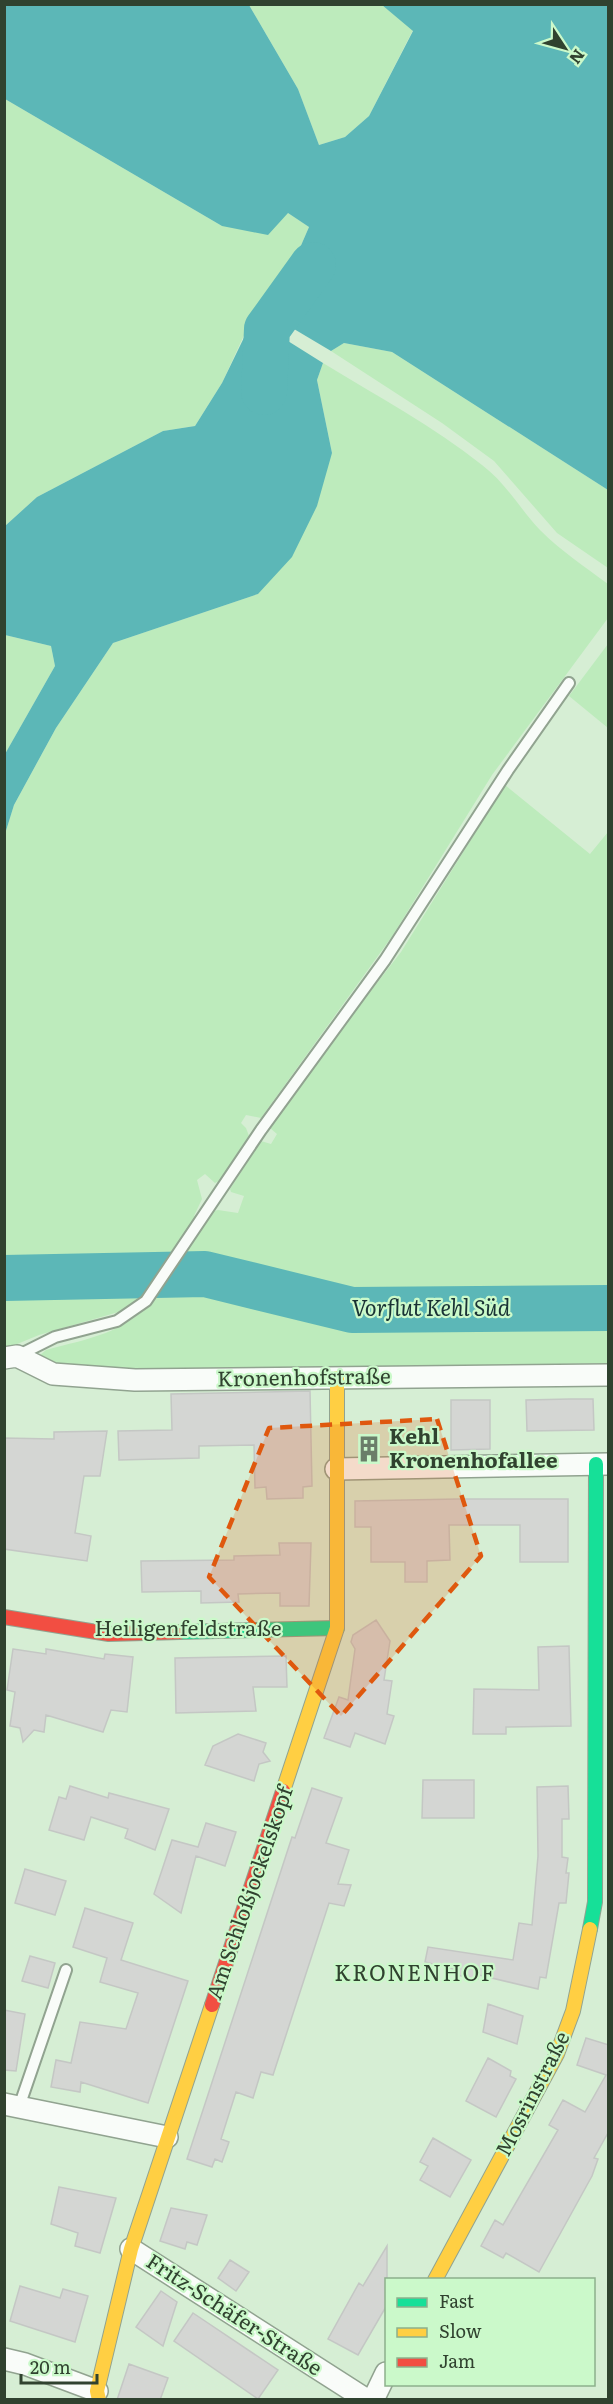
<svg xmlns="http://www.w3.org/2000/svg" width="613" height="2404" viewBox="0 0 613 2404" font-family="Literata,serif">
	<rect width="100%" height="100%" fill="#d6eed4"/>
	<path fill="#bdebbc" d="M 249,5 L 382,5 L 413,30 L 369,116 L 345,137 L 319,145 L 298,89 Z
		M 5,99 L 222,226 L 288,213 L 309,227 L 283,287 L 257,307 L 222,383 L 195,426 L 163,431 L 37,497 L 5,526 Z
		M 344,343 L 392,352 L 608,490 L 608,568 L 557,533 L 494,461 L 442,423 L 331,351 Z
		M 323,363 C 377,396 433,426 482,465 C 506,483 520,509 540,530 C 561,551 585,567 608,584 L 608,618 L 492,775 L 393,935 L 261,1118 L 246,1115 L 241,1123 L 246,1128 L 249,1136 L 219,1181 L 215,1183 L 205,1174 L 197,1180 L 202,1199 L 194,1216 L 218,1210 L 238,1213 L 244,1196 L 231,1192 L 230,1189 L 261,1141 L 271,1144 L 277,1134 L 270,1128 L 325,1050 L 401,952 L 505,785 L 590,854 L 608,832 L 608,1363 L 136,1374 L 60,1371 L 39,1356 L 46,1350 C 90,1338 123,1334 155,1299 L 141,1298 L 122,1311 L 39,1335 L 5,1349 L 5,834 L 14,805 L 56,728 L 113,643 L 258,594 L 332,453 L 317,380 Z
		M 5,635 L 51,646 L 55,666 L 5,754 Z
		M 608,644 L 608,728 L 569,696 Z"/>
	<path fill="#5cb7b7" d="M 5,4 L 249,5 L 298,89 L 319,145 L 345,137 L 369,116 L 413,31 L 382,5 L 608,5 L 608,490 L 392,352 L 344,343 L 331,351 L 257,307 L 283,287 L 309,227 L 288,213 L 268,235 L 222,226 L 5,99 Z
		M 253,319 L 323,363 L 317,380 L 332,453 L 317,506 L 292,557 L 258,594 L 113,643 L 56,728 L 14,805 L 5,834 L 5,754 L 55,666 L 51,646 L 5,635 L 5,526 L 37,497 L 163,431 L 195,426 L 222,383 Z"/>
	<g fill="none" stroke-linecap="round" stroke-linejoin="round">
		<path stroke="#5cb7b7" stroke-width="46" d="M 264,392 L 267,329 L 313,265
			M 4,1278 L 205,1274 L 352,1310 L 608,1308"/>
	</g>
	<path fill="#d4d6d3" stroke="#c4c7c4" stroke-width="1.5" d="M 310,1391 L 312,1486 L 303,1487 L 303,1498 L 267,1499 L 266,1487 L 255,1488 L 254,1445 L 199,1446 L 199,1458 L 119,1460 L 118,1431 L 172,1430 L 171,1394 Z
		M 570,1399 L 593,1399 L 594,1430 L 527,1431 L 526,1400 Z
		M 451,1400 L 490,1400 L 490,1449 L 451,1450 Z
		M 107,1431 L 100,1476 L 84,1476 L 75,1533 L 91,1536 L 87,1561 L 4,1549 L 4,1438 L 54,1439 L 54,1432 Z
		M 458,1499 L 568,1499 L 568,1562 L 520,1562 L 520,1525 L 449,1525 L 450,1560 L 427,1561 L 427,1582 L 405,1582 L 405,1562 L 371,1562 L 371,1527 L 355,1527 L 355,1501 Z
		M 279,1543 L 311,1543 L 309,1606 L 280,1606 L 280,1593 L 238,1594 L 239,1602 L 201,1603 L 201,1591 L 142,1592 L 141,1561 L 234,1560 L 234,1556 L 280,1555 Z
		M 376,1620 L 390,1641 L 384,1680 L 392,1681 L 387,1714 L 394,1716 L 385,1744 L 355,1733 L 350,1747 L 324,1738 L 339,1697 L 348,1700 L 355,1649 L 351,1642 L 353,1635 Z
		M 569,1646 L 571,1726 L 506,1727 L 506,1734 L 473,1734 L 474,1689 L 539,1690 L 538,1647 Z
		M 13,1649 L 46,1654 L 46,1649 L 104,1659 L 105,1654 L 133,1657 L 127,1712 L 111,1710 L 103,1732 L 46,1715 L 44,1732 L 34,1730 L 23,1742 L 20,1728 L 10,1726 L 15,1692 L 7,1690 Z
		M 286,1656 L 287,1687 L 253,1687 L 256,1711 L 176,1713 L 175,1658 Z
		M 238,1734 L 266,1743 L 263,1752 L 270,1761 L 259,1764 L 254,1781 L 205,1765 L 213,1746 Z
		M 423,1780 L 474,1780 L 474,1818 L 422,1818 Z
		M 70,1786 L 108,1798 L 109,1793 L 169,1809 L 155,1850 L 125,1838 L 128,1829 L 91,1817 L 84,1840 L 49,1830 L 59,1797 L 66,1799 Z
		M 568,1786 L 569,1819 L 562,1819 L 562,1857 L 568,1858 L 566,1873 L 569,1873 L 566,1903 L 559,1903 L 546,1978 L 540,1977 L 538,1989 L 479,1975 L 478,1979 L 456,1975 L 457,1970 L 425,1962 L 428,1947 L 513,1960 L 519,1923 L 532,1925 L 538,1856 L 537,1787 Z
		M 312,1788 L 342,1798 L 326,1843 L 349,1850 L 338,1884 L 351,1885 L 344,1906 L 329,1903 L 273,2075 L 261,2072 L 253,2098 L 236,2092 L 221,2139 L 229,2142 L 222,2162 L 215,2159 L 212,2167 L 187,2159 L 292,1837 L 295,1838 Z
		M 206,1823 L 236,1832 L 225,1866 L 196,1856 L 181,1913 L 154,1894 L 172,1840 L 198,1847 Z
		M 25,1869 L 66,1881 L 55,1915 L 15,1903 Z
		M 85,1908 L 133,1923 L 121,1960 L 188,1981 L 148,2103 L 81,2082 L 80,2092 L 51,2087 L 56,2060 L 71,2063 L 80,2022 L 126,2029 L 138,1993 L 100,1982 L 107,1958 L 73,1947 Z
		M 30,1956 L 55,1963 L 48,1988 L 22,1981 Z
		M 488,2004 L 523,2016 L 517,2044 L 483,2032 Z
		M 4,2010 L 25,2014 L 16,2071 L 4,2070 Z
		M 586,2038 L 609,2045 L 609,2131 L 594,2158 L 598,2159 L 592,2176 L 539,2272 L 506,2253 L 503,2258 L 481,2246 L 495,2220 L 503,2225 L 558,2130 L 549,2125 L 563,2100 L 585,2112 L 606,2075 L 577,2065 Z
		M 488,2058 L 511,2071 L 510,2076 L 516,2079 L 496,2117 L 466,2101 Z
		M 433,2138 L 471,2160 L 450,2197 L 420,2180 L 428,2166 L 420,2162 Z
		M 59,2187 L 116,2198 L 100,2253 L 75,2246 L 78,2233 L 51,2224 Z
		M 171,2208 L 207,2215 L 197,2245 L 187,2242 L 185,2249 L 160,2241 Z
		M 387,2246 L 387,2305 L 358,2355 L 328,2339 L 359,2283 L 363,2286 Z
		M 230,2260 L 249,2272 L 236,2291 L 218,2278 Z
		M 20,2286 L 60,2298 L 63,2289 L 88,2296 L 75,2342 L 10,2321 Z
		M 161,2291 L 177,2302 L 163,2346 L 136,2327 Z
		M 193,2313 L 278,2370 L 258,2399 L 174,2341 Z
		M 129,2364 L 168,2378 L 160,2400 L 117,2400 Z"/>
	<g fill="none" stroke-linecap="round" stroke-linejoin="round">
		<g stroke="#91a390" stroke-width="14">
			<path id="lane" d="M 17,1356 L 55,1337 L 117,1321 L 146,1301 L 261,1130 L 385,960 L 508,770 L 569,683
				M 19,2107 L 66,1970"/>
		</g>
		<g stroke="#91a390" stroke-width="24">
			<path id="street" d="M 4,1358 L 17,1356 L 53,1374 L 135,1380 L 608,1375
				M 336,1469 L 608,1464
				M 4,2104 L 167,2137
				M 131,2249 L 367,2400
				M 4,2359 L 25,2364 L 97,2391
				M 373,2400 L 386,2373"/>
		</g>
		<g stroke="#91a390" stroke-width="16">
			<path id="fast" d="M 180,1632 L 337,1628
				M 590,1929 L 595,1902 L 596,1464"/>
		</g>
		<g stroke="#91a390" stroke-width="16">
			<path id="slow" d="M 283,1791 L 337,1628 L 337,1378
				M 435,2280 L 557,2054 L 573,2011 L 590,1929
				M 99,2400 L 97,2391 L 131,2249 L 212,2005"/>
		</g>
		<g stroke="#91a390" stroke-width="16">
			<path id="jam" d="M 4,1617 L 109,1634 L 180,1632
				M 212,2005 L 283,1791"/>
		</g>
		<use href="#lane" stroke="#f9fcf9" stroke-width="10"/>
		<use href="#street" stroke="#f9fcf9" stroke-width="21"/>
		<use href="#fast" stroke="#16e098" stroke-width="14"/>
		<use href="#slow" stroke="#ffcf43" stroke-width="14"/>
		<use href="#jam" stroke="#f24e42" stroke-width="14"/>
	</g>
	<path fill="#df580e" fill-opacity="0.2" stroke="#df580e" stroke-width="4.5" stroke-dasharray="12 8" stroke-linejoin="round" d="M 437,1419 L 481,1556 L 341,1716 L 209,1577 L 269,1428 Z"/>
	<defs>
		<g id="building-bare" transform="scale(2.07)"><path d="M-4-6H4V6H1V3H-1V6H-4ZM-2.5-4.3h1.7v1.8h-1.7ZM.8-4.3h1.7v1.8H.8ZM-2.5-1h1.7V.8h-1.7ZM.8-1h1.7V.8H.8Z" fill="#6a7e69" stroke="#cbf9ca" stroke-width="2.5" paint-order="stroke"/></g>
	</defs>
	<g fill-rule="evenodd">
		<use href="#building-bare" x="369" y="1449"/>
	</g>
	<g text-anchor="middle" stroke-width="4.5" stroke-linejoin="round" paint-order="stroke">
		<g font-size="21" fill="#30422f" stroke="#cbf9ca">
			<text transform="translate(304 1378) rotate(-1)" y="7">Kronenhofstraße</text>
			<text x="188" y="1636">Heiligenfeldstraße</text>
			<text transform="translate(250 1893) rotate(-71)" y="7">Am Schloßjockelskopf</text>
			<text transform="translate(533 2094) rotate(-63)" y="7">Mosrinstraße</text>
			<text transform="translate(234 2315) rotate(33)" y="7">Fritz-Schäfer-Straße</text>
		</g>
		<g font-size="21" font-weight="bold" fill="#30422f" stroke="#cbf9ca" text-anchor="start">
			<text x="389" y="1444">Kehl<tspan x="389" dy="24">Kronenhofallee</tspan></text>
		</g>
		<g font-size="22" font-style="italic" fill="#193235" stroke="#cbf9ca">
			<text x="431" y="1316">Vorflut Kehl Süd</text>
		</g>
		<g font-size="22" letter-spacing="1.5" fill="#30422f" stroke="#cbf9ca">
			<text x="415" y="1981">KRONENHOF</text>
		</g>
	</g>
	<rect width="613" height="2404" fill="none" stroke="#30422f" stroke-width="12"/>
	<rect x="385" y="2278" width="210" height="108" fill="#cbf9ca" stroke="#8db08c" stroke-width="1.5"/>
	<rect x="397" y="2298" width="30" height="9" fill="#16e098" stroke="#8db08c" stroke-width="1.5"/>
	<text x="439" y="2308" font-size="18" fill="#30422f">Fast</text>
	<rect x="397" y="2328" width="30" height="9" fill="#ffcf43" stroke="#8db08c" stroke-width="1.5"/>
	<text x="439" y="2338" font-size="18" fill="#30422f">Slow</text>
	<rect x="397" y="2358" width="30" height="9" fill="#f24e42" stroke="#8db08c" stroke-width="1.5"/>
	<text x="439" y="2368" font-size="18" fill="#30422f">Jam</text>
	<g transform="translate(565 48) rotate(126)" stroke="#cbf9ca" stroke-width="4.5" paint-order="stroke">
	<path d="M0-4.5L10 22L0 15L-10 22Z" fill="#30422f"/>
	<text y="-9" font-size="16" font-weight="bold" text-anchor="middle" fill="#30422f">N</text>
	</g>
	<path d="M21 2374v9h76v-9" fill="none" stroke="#30422f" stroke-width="3"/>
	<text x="30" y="2374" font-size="18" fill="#30422f" stroke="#cbf9ca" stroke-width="4.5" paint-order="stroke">20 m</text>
</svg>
